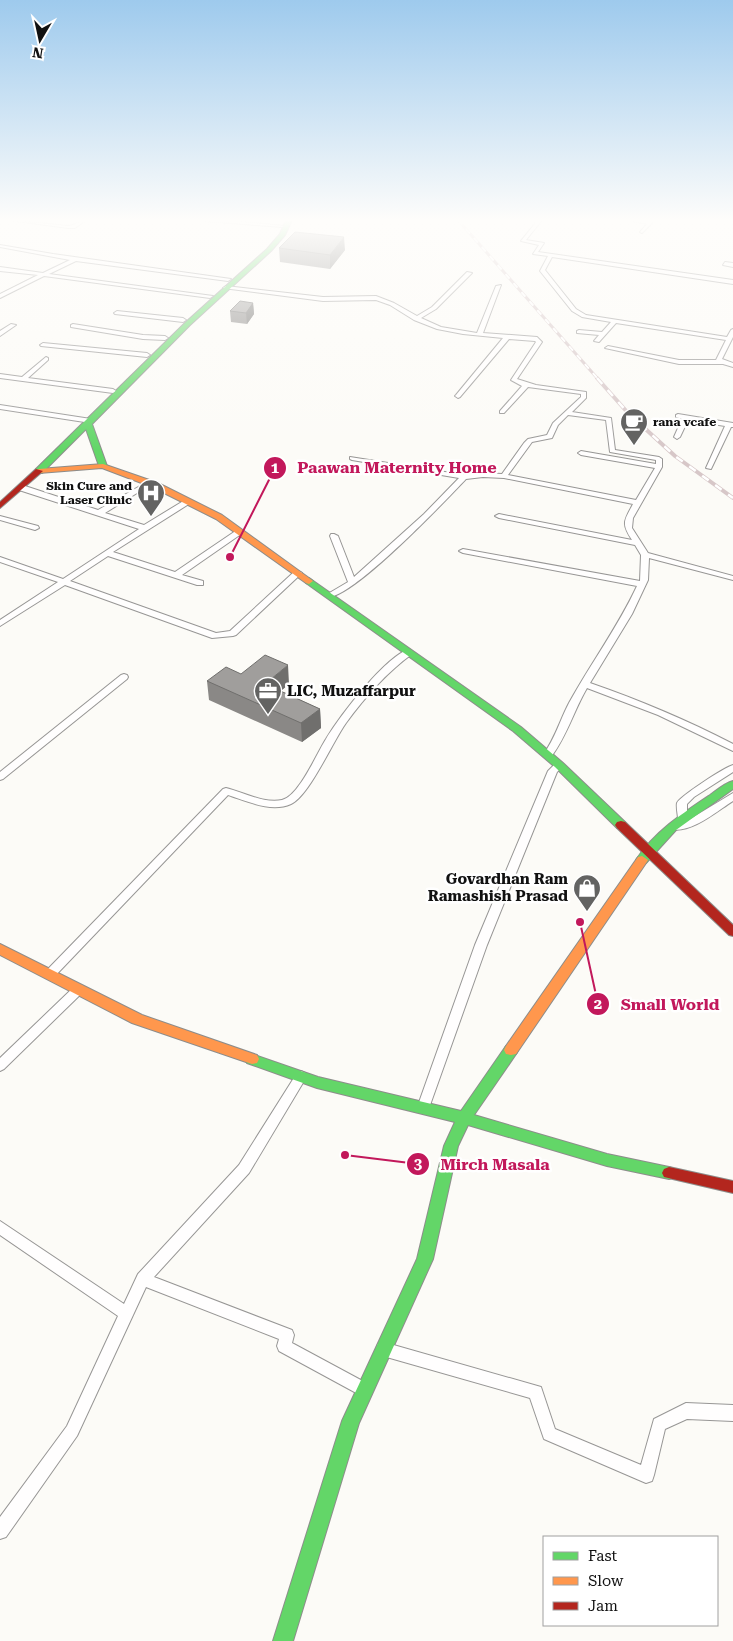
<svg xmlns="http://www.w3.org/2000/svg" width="733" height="1641" viewBox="0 0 733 1641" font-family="'Roboto Serif',serif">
	<rect width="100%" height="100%" fill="#fcfbf7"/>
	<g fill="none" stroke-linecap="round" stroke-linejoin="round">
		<g stroke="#979695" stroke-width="2">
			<path id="street" d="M 9,220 L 68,226 C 75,226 79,220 86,220 L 75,228 L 68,228 Z
				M 204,220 L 223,220 L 284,226 L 282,227 L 206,221 Z
				M 538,220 L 542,220 L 526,240 L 544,243 L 538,252 L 733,280 L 733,284 L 552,257 L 545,270 L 576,309 L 586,315 L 727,337 L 731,330 L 733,329 L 733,337 L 722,359 L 733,363 L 733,367 L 723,364 L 679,364 L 605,348 L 608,346 L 679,360 L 716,360 L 726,340 L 616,323 L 599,342 L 594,341 L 599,335 L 577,333 L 577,331 L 579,330 L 602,332 L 611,322 L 582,317 L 572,311 L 540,271 L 548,256 L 533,254 L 539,245 L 521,241 Z
				M 630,220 L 649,221 L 655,220 L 642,233 L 640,232 L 647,224 Z
				M 0,245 L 53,254 L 231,279 L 228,281 L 76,261 L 49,274 L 213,296 L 210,298 L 44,276 L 0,298 L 0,294 L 38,275 L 0,271 L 0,267 L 43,273 L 70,260 L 0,247 Z
				M 725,262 L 733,263 L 733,267 L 723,265 Z
				M 467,272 L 472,273 L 436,309 L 421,318 L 441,327 L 477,333 L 496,286 L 501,285 L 483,333 L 537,337 L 542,342 L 517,379 L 536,385 L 586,392 L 586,398 L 572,412 L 611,418 L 615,450 L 659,457 L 662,459 L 662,467 L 633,518 L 632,528 L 648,553 L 733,576 L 733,580 L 649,558 L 648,580 L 632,614 L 590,683 C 639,700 687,720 733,744 L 733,751 L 658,715 L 587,688 C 574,710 567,736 551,757 L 545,757 L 543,755 C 555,739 560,720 569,703 C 591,663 618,627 637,586 L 463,553 L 459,551 L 463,549 L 640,581 L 641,555 L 635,545 L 499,518 L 495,516 L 499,514 L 632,540 C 621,523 624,521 633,504 L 504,478 L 483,477 L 466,479 C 446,500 351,600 327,597 L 326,595 L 348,582 L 330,536 L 331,534 L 334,534 L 338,536 L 354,577 L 424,514 L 459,478 L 352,460 L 350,459 L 350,457 L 464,475 L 483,473 L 502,474 L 524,443 L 528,439 L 547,435 L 553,423 L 581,397 L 581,394 L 528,387 L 504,413 L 500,413 L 500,411 L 522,386 L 511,380 L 536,342 L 535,341 L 509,339 L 460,397 L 458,398 L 455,396 L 456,395 L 503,338 L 463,334 L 437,329 L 414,320 L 390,305 L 376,300 L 323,301 L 223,288 L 226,286 L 323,297 L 376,296 L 394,303 L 417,316 L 432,307 ZM 568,415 L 606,420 L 610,452 L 656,460 L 656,464 L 581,451 L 578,453 L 581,455 L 655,468 L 636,500 L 508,475 L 532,442 L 552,438 L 558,425 Z
				M 117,311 L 183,318 L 186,320 L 183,322 L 115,314 L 114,313 Z
				M 11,324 L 16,325 L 0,336 L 0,331 Z
				M 73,324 L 143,335 L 165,336 L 168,338 L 165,340 L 143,339 L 71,327 L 71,325 Z
				M 43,343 L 147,353 L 150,355 L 147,357 L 41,346 L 40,345 Z
				M 46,357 L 48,358 L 48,360 L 28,378 L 113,389 L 116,391 L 113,393 L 0,378 L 0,374 L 22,377 Z
				M 0,405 L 91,419 L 94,421 L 91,423 L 0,409 Z
				M 678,414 L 733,423 L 733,427 L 731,427 L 711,469 L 706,468 L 725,426 L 688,420 L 680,437 L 677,439 L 674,437 L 682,419 L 676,417 L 676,415 Z
				M 147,482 L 153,483 L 105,513 L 144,525 L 185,500 L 192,502 L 113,552 L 175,572 L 237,530 L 240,530 L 244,532 L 182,575 L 203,581 L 203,585 L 197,585 L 108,556 L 70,581 L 216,633 L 230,631 L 295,571 L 298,571 L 302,573 L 236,635 L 233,636 L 212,638 L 65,585 L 0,626 L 0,620 L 58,582 L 0,562 L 0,557 L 63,579 L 139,529 L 19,490 L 19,486 L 25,486 L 98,510 Z
				M 0,516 L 38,526 L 39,528 L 35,530 L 0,520 Z
				M 409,649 L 413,652 L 412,654 C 386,673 365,697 346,723 C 333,741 309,796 291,804 C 271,813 247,801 228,795 L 54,977 L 46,977 L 44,974 L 46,971 L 223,789 L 226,788 C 243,792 264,804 282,800 C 299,796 317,753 326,739 C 340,716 384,658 409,649 Z
				M 124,674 L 127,675 L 128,677 L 127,679 L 3,779 L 0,780 L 0,772 L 121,675 Z
				M 559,762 L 564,765 L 557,772 L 487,945 L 429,1108 L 427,1112 L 423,1113 L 419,1112 L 417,1108 L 475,945 L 548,771 L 556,763 Z
				M 733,765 L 733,772 L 694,797 L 687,804 L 687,821 L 733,793 L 733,801 C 717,811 691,834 671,829 L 670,827 L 671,825 L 682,822 L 678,819 C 678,815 676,807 677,803 C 679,797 725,767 733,765 Z
				M 79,985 L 83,986 L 85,989 L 83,992 L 4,1069 L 0,1071 L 0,1058 L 75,986 Z
				M 301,1071 L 305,1073 L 307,1076 L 249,1173 L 154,1277 L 292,1330 L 294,1335 L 292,1343 L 370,1385 L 373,1390 L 370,1395 L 365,1397 L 360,1395 L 279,1351 L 277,1346 L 279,1339 L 146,1287 L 77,1436 L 6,1537 L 0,1539 L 0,1517 L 67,1426 L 118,1316 L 0,1235 L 0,1221 L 124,1304 L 138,1274 L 239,1165 L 297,1073 Z
				M 383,1342 L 541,1387 L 555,1429 L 641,1465 L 654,1419 L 686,1403 L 733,1405 L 733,1421 L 687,1419 L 665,1429 L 654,1475 L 652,1481 L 646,1483 L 544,1439 L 530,1398 L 383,1356 L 378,1354 L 376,1349 L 378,1344 Z"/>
		</g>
		<g stroke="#8d8d8b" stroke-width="2">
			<path id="fast" d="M 286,220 L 292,220 L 285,235 L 271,251 L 190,325 L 92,424 L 107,466 L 106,468 L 99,466 L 86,429 L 42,473 L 36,473 L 36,469 L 186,322 L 267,249 L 280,234 Z
				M 309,578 L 521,727 L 563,763 L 625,822 L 627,825 L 625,828 L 617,828 L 555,767 L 513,731 L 306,583 L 305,581 Z
				M 733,781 L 733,789 L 676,830 L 646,863 L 638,863 L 636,860 C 654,832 683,813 710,795 C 717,790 725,783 733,781 Z
				M 511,1045 L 516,1046 L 518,1050 L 516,1054 L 474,1115 L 607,1154 L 669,1167 L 674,1169 L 676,1173 L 674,1177 L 669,1179 L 607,1166 L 468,1125 L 458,1146 L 433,1259 L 359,1423 L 293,1641 L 273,1641 L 342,1421 L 417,1259 L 444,1146 L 455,1122 L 317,1088 L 247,1063 L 245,1059 L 247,1055 L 252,1054 L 318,1077 L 461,1111 L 506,1046 Z"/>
		</g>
		<g stroke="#8d8d8b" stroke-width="2">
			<path id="slow" d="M 103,464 L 158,483 L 222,515 L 313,581 L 309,584 L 306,583 L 216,519 L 152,487 L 102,468 L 39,473 L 35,471 L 39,469 Z
				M 642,856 L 648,860 L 646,863 L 516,1054 L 511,1055 L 506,1054 L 504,1050 L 506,1046 L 638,857 Z
				M 0,944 L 142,1015 L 257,1055 L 259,1059 L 257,1063 L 252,1064 L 132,1023 L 0,955 Z"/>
		</g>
		<g stroke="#8d8d8b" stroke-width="2">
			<path id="jam" d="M 36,469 L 43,471 L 0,508 L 0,502 Z
				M 621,821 L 625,822 L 733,925 L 733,936 L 729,935 L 617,828 L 615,825 L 617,822 Z
				M 669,1167 L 733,1181 L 733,1193 L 664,1177 L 662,1173 L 664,1169 Z"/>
		</g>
		<use href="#street" fill="#fffefe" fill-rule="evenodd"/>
		<use href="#fast" fill="#63d668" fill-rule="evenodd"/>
		<use href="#slow" fill="#ff974d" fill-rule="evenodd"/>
		<use href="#jam" fill="#b3261e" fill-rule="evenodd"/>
		<g stroke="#d7c7c8" stroke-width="3">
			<path id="rail-far1" d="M 458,220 L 598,379"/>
		</g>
		<g stroke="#d7c7c8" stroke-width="4">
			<path id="rail" d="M 597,378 L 628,413 L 675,456 L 733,498"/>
		</g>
		<use href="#rail-far1" stroke="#fff" stroke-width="2" stroke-dasharray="6" stroke-linecap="butt"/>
		<use href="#rail" stroke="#fff" stroke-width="2.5" stroke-dasharray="8" stroke-linecap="butt"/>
	</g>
	<path fill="#8a8886" d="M 279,248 L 345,250 L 330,269 L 280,262 Z
		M 253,303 L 254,314 L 247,324 L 231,322 L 230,311 Z
		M 241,674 L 289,684 L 281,691 L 320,709 L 321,728 L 302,742 L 209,700 L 207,681 Z"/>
	<path fill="#706f6d" d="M 344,237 L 345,250 L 330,269 L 330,255 Z
		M 253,303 L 254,314 L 247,324 L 246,313 Z
		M 288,665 L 289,684 L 266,703 L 265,684 Z
		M 320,709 L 321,728 L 302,742 L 301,723 Z"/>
	<path fill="#a09e9c" stroke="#706f6d" d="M 295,232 L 344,237 L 330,255 L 279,248 Z
		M 240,301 L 253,303 L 246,313 L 230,311 Z
		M 265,655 L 288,665 L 265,684 L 320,709 L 301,723 L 207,681 L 226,667 L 241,674 Z"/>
	<linearGradient id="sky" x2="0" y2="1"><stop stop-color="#9ecaed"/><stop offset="0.49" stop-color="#fefdfb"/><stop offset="1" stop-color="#fefdfb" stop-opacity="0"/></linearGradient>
	<rect width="733" height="450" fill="url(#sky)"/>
	<defs>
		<g id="cafe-pin" transform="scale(1.4375)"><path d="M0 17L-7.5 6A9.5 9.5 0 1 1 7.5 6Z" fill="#636362" stroke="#fff"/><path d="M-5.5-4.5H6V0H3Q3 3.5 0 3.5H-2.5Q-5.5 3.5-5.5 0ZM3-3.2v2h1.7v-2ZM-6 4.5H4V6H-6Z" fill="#fff"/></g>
		<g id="hospital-pin" transform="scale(1.4375)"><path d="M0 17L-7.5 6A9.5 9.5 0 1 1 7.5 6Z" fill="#636362" stroke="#fff"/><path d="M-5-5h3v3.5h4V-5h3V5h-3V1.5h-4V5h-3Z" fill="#fff"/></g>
		<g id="office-pin" transform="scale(1.4375)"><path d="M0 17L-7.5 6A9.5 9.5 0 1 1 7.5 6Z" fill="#636362" stroke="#fff"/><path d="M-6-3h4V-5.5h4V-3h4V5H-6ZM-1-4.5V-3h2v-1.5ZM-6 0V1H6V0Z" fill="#fff"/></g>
		<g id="shop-pin" transform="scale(1.4375)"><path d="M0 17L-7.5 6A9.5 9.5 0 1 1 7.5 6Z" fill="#636362" stroke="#fff"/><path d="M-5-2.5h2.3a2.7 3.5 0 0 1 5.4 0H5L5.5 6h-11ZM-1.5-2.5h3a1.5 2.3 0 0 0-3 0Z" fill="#fff"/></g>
	</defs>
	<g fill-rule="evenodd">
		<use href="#cafe-pin" x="634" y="422"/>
		<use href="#hospital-pin" x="151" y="493"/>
		<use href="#office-pin" x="268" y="691"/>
		<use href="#shop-pin" x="587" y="888"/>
	</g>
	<g text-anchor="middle" stroke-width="5" stroke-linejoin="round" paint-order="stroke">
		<g font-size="12" font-weight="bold" fill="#111" stroke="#fff" text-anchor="start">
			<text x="653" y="426">rana vcafe</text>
			<text x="132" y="490" text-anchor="end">Skin Cure and<tspan x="132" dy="14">Laser Clinic</tspan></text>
		</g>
		<g font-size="15" font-weight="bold" fill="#111" stroke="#fff" text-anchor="start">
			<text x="287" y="696">LIC, Muzaffarpur</text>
			<text x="568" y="884" text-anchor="end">Govardhan Ram<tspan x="568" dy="17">Ramashish Prasad</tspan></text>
		</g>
	</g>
	<path fill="none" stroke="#c2185b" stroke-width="2" d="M230 557L275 468M580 922L598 1004M345 1155L418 1164"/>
	<g fill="#c2185b" stroke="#fff" stroke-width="2">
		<circle cx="230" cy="557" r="5"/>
		<circle cx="580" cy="922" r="5"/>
		<circle cx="345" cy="1155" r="5"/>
		<circle cx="275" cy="468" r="12"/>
		<circle cx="598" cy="1004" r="12"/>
		<circle cx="418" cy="1164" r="12"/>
	</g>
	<g font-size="15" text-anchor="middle" font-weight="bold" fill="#fff">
		<text x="275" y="473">1</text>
		<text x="598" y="1009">2</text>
		<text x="418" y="1169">3</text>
	</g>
	<g font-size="16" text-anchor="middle" font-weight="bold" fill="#c2185b" stroke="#fff" stroke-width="5" stroke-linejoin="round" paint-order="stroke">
		<text x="397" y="473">Paawan Maternity Home</text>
		<text x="670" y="1010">Small World</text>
		<text x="495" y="1170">Mirch Masala</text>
	</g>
	<rect x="543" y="1536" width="175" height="90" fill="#ffffff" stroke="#a0a0a0"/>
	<rect x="553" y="1552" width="25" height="8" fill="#63d668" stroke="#a0a0a0"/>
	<text x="588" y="1561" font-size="15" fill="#111111">Fast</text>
	<rect x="553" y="1577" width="25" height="8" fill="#ff974d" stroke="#a0a0a0"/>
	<text x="588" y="1586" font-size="15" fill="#111111">Slow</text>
	<rect x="553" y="1602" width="25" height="8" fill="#b3261e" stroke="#a0a0a0"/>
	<text x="588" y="1611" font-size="15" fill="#111111">Jam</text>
	<g transform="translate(40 40) rotate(189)" stroke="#ffffff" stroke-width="4" paint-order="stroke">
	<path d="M0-4L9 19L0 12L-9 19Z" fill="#111111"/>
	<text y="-8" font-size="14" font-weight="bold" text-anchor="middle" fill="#111111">N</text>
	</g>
</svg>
